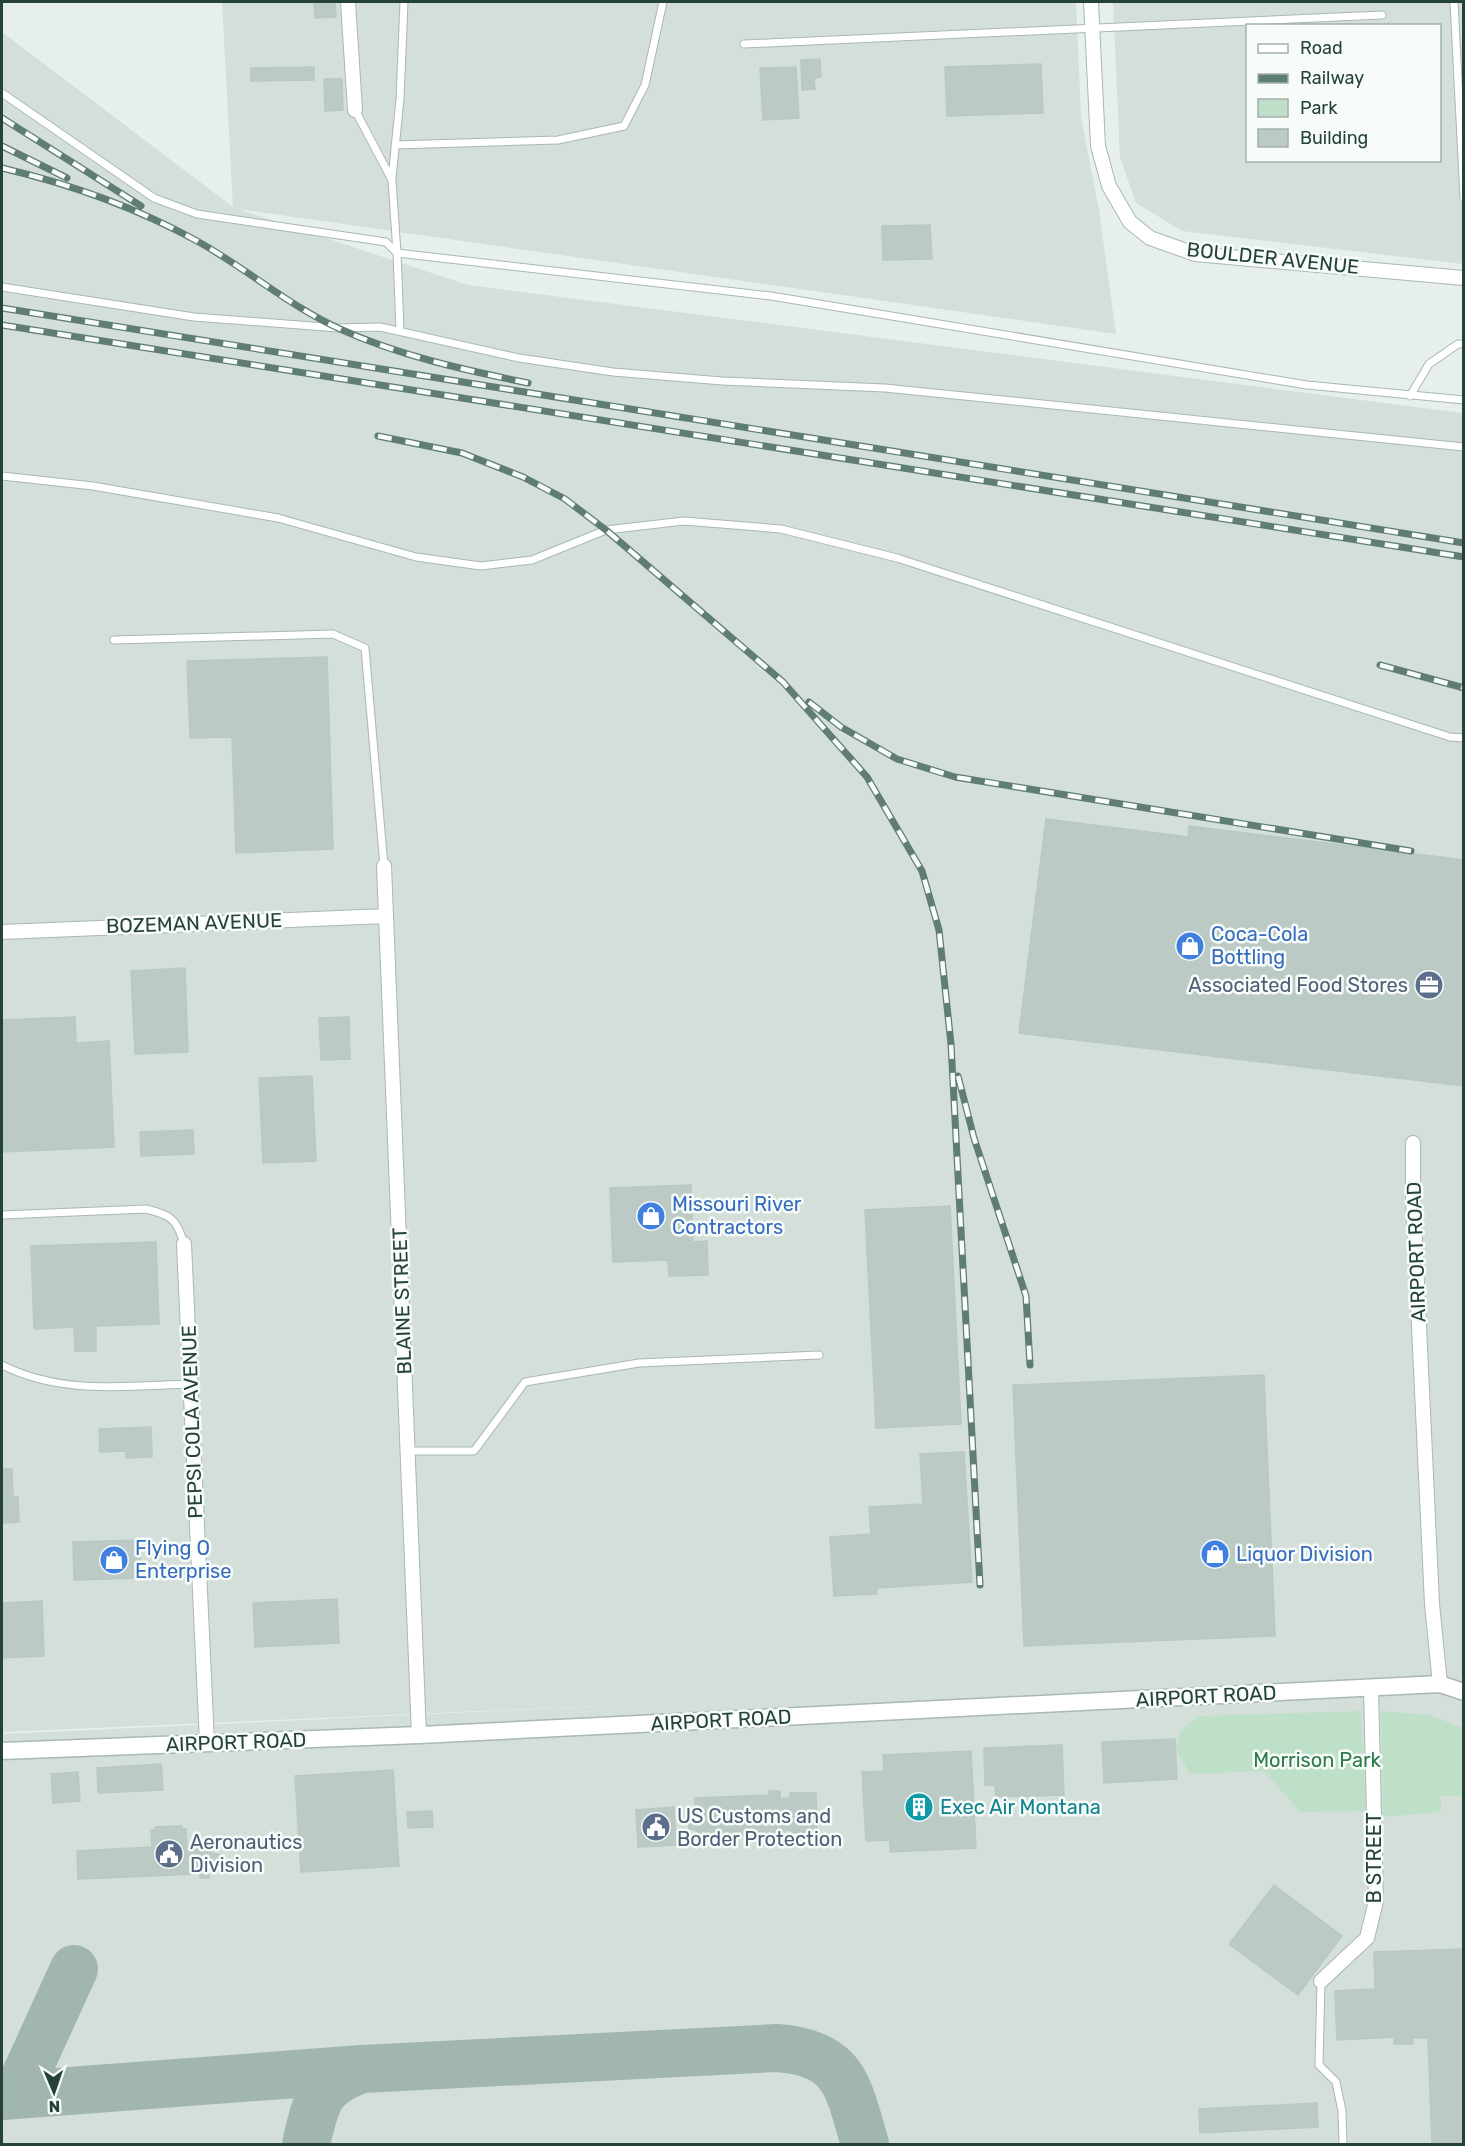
<svg xmlns="http://www.w3.org/2000/svg" width="1465" height="2146" viewBox="0 0 1465 2146" font-family="Rubik,sans-serif">
  <rect width="100%" height="100%" fill="#e6efeb"/>
  <path fill="#d4dfda" fill-rule="evenodd" d="M222,2H1076L1081,116L1099,210L1116,334L238,209L468,285L1463,413V2144H2V1734L666,1703L2,1732V32L233,207Z
    M1113,2H1463V264L1182,231L1136,203L1120,158ZM1248,26H1440V160H1248Z"/>
  <path fill="#bfe0c8" d="M1361,1711L1366,1811L1300,1812L1264,1771L1190,1774L1176,1750L1180,1732L1198,1716Z
    M1381,1711L1429,1715L1463,1728V1796H1441V1812L1383,1817Z"/>
  <g fill="none" stroke-linecap="round" stroke-linejoin="round">
    <path stroke="#a2b6b0" stroke-width="48" d="M17,2094L74,1969
      M2,2096L362,2069L777,2048C846,2053 848,2087 865,2144
      M306,2144C316,2102 318,2084 362,2069"/>
  </g>
  <path fill="#bbcac4" stroke="#b8c9c2" stroke-width="1.5" d="M314,2H335L336,17L315,18Z
    M820,59L821,77L814,78L815,89L802,90L801,60Z
    M1041,64L1043,113L947,116L945,67Z
    M314,67V80L251,81V68Z
    M796,67L799,118L763,120L760,68Z
    M324,79H342L343,110L325,111Z
    M930,225L932,259L883,260L882,226Z
    M327,657L333,849L236,853L232,737L190,738L187,661Z
    M1046,819L1188,837L1189,826L1464,860V1086L1019,1033Z
    M185,968L188,1052L135,1054L131,971Z
    M75,1017L76,1043L109,1041L114,1147L2,1152V1020Z
    M349,1017L350,1059L321,1060L319,1018Z
    M312,1076L316,1161L263,1163L259,1078Z
    M193,1130L194,1154L141,1156L140,1132Z
    M691,1185L693,1242L707,1241L708,1275L669,1276L668,1260L613,1262L610,1188Z
    M950,1206L961,1424L876,1428L865,1210Z
    M156,1242L159,1324L96,1326V1351H75L74,1327L34,1329L31,1246Z
    M1264,1375L1275,1636L1024,1646L1013,1385Z
    M151,1427L152,1457L126,1458V1451L100,1452L99,1429Z
    M964,1452L972,1582L877,1588V1594L834,1596L830,1537L871,1534L869,1507L923,1504L920,1454Z
    M2,1469H12L13,1497H18L19,1522L2,1523Z
    M139,1540L141,1578L74,1580L73,1542Z
    M337,1599L339,1643L255,1647L253,1603Z
    M42,1601L44,1656L2,1658V1603Z
    M1175,1739L1177,1779L1104,1783L1102,1742Z
    M1062,1745L1064,1795L996,1797L995,1785H985L984,1748Z
    M971,1751L976,1848L890,1852V1840L866,1841L862,1772L884,1771L883,1755Z
    M161,1764L163,1790L98,1793L97,1768Z
    M393,1770L399,1866L301,1872L295,1776Z
    M78,1772L80,1801L53,1803L51,1774Z
    M769,1791H780V1799L790,1798V1793H816L817,1832L792,1833L791,1830H784L785,1846H768V1834L696,1837V1829H689V1818L696,1817L695,1798L769,1795Z
    M674,1807L676,1845L638,1847L636,1810Z
    M432,1811L433,1827L408,1828L407,1812Z
    M182,1826V1829H186L187,1846L209,1845V1852L221,1855L219,1866L208,1867L209,1878H200V1874L78,1879L77,1851L152,1847L151,1830H155V1827Z
    M1274,1885L1342,1936L1298,1995L1229,1944Z
    M1464,1949V2144H1432L1428,2038H1413V2044H1394V2037L1337,2040L1335,1991L1375,1989L1374,1952Z
    M1317,2103L1318,2127L1200,2133L1199,2109Z"/>
  <g fill="none" stroke-linecap="round" stroke-linejoin="round">
    <g stroke="#a8b8b2" stroke-width="9">
      <path id="service" d="M1454,2L1464,198
        M744,44L1382,15
        M2,93L154,198L197,214L386,242L397,253L400,330
        M355,110L392,180L397,253L771,296L1307,385L1464,400
        M395,145L558,140L624,126L645,85L663,2
        M392,178L400,99L404,2
        M2,287L194,317L338,328L380,327L519,358L613,372L722,381L885,388L1464,447
        M1410,396L1429,364L1458,344H1464
        M2,476L93,486L278,518L416,557L481,566L532,560L606,530L684,521L781,529L897,558L1450,737L1464,738
        M114,640L333,634L365,648L384,866
        M2,1215L146,1209C171,1215 177,1219 184,1244
        M2,1365C61,1395 126,1386 190,1384
        M408,1451H474L525,1382L639,1363L819,1355
        M1321,1981L1319,2065L1336,2082L1342,2111L1343,2144"/>
    </g>
    <g stroke="#a8b8b2" stroke-width="16">
      <path id="minor" d="M348,2L355,110
        M1091,2L1098,146L1109,186L1130,222L1150,238L1195,254L1464,278
        M384,866L419,1735
        M2,932L386,916
        M1413,1143V1198L1432,1604L1440,1684
        M184,1244L207,1743
        M1321,1981L1367,1938L1376,1901L1371,1688"/>
    </g>
    <g stroke="#a8b8b2" stroke-width="19">
      <path id="tertiary" d="M2,1751L419,1735L1440,1684L1464,1692"/>
    </g>
    <use href="#service" stroke="#fff" stroke-width="7"/>
    <use href="#minor" stroke="#fff" stroke-width="14"/>
    <use href="#tertiary" stroke="#fff" stroke-width="16"/>
    <g stroke="#5f7d75" stroke-width="7">
      <path id="rail" d="M2,118L141,206
        M2,146L67,178
        M2,168C70,184 135,207 197,241C246,268 289,306 340,329C400,356 465,370 528,383
        M2,308L1464,543
        M2,325L1464,557
        M378,436L462,453L523,477L565,499L606,530L783,682L867,777L922,871L939,930L951,1044L980,1585
        M1380,665L1464,688
        M809,702L841,727L897,759L955,777L1411,851
        M958,1076L974,1138L1026,1296L1030,1365"/>
    </g>
    <use href="#rail" stroke="#f7fbf9" stroke-width="4.5" stroke-dasharray="14" stroke-linecap="butt"/>
  </g>
  <defs>
    <g id="shop-disc" transform="scale(1.5)"><circle r="9.5" fill="#3f7fe0" stroke="#f7fbf9"/><path d="M-5-2.5h2.3a2.7 3.5 0 0 1 5.4 0H5L5.5 6h-11ZM-1.5-2.5h3a1.5 2.3 0 0 0-3 0Z" fill="#fff"/></g>
    <g id="office-disc" transform="scale(1.5)"><circle r="9.5" fill="#5c6f8a" stroke="#f7fbf9"/><path d="M-6-3h4V-5.5h4V-3h4V5H-6ZM-1-4.5V-3h2v-1.5ZM-6 0V1H6V0Z" fill="#fff"/></g>
    <g id="building-disc" transform="scale(1.5)"><circle r="9.5" fill="#0f9aa8" stroke="#f7fbf9"/><path d="M-4-6H4V6H1V3H-1V6H-4ZM-2.5-4.3h1.7v1.8h-1.7ZM.8-4.3h1.7v1.8H.8ZM-2.5-1h1.7V.8h-1.7ZM.8-1h1.7V.8H.8Z" fill="#fff"/></g>
    <g id="civic-disc" transform="scale(1.5)"><circle r="9.5" fill="#5c6f8a" stroke="#f7fbf9"/><path d="M-.6-6.5H3V-4.5H.6V-3L4-1V1h2V6H-6V1h2V-1L-.6-3ZM-1.2 2.5V6h2.4V2.5Z" fill="#fff"/></g>
  </defs>
  <g fill-rule="evenodd">
    <use href="#shop-disc" x="1190" y="946"/>
    <use href="#office-disc" x="1429" y="985"/>
    <use href="#shop-disc" x="651" y="1216"/>
    <use href="#shop-disc" x="1215" y="1554"/>
    <use href="#shop-disc" x="114" y="1560"/>
    <use href="#building-disc" x="919" y="1807"/>
    <use href="#civic-disc" x="656" y="1827"/>
    <use href="#civic-disc" x="169" y="1854"/>
  </g>
  <g text-anchor="middle" dominant-baseline="central" stroke-width="5" stroke-linejoin="round" paint-order="stroke">
    <g font-size="20" fill="#24423a" stroke="#f7fbf9">
      <text transform="translate(1273 258) rotate(6)">BOULDER AVENUE</text>
      <text transform="translate(194 923) rotate(-2)">BOZEMAN AVENUE</text>
      <text transform="translate(1416 1252) rotate(-92)">AIRPORT ROAD</text>
      <text transform="translate(402 1301) rotate(-92)">BLAINE STREET</text>
      <text transform="translate(192 1422) rotate(-92)">PEPSI COLA AVENUE</text>
      <text transform="translate(1206 1696) rotate(-3)">AIRPORT ROAD</text>
      <text transform="translate(721 1720) rotate(-3)">AIRPORT ROAD</text>
      <text transform="translate(236 1742) rotate(-2)">AIRPORT ROAD</text>
      <text transform="translate(1374 1858) rotate(-90)">B STREET</text>
    </g>
    <g font-size="20" fill="#366cbe" stroke="#f7fbf9" text-anchor="start">
      <text x="1211" y="934">Coca-Cola<tspan x="1211" dy="23">Bottling</tspan></text>
      <text x="672" y="1204">Missouri River<tspan x="672" dy="23">Contractors</tspan></text>
      <text x="135" y="1548">Flying O<tspan x="135" dy="23">Enterprise</tspan></text>
      <text x="1236" y="1554">Liquor Division</text>
    </g>
    <g font-size="20" fill="#4e5e75" stroke="#f7fbf9" text-anchor="start">
      <text x="1408" y="985" text-anchor="end">Associated Food Stores</text>
      <text x="677" y="1816">US Customs and<tspan x="677" dy="23">Border Protection</tspan></text>
      <text x="190" y="1842">Aeronautics<tspan x="190" dy="23">Division</tspan></text>
    </g>
    <g font-size="20" fill="#2d7a4b" stroke="#f7fbf9">
      <text x="1317" y="1760">Morrison Park</text>
    </g>
    <g font-size="20" fill="#0d838f" stroke="#f7fbf9" text-anchor="start">
      <text x="940" y="1807">Exec Air Montana</text>
    </g>
  </g>
  <rect width="1465" height="2146" fill="none" stroke="#24423a" stroke-width="6"/>
  <rect x="1246" y="24" width="195" height="138" fill="#f7fbf9" stroke="#a3b1ad" stroke-width="1.5"/>
  <rect x="1258" y="44" width="30" height="9" fill="#ffffff" stroke="#a3b1ad" stroke-width="1.5"/>
  <text x="1300" y="54" font-size="18" fill="#24423a">Road</text>
  <rect x="1258" y="74" width="30" height="9" fill="#5f7d75" stroke="#a3b1ad" stroke-width="1.5"/>
  <text x="1300" y="84" font-size="18" fill="#24423a">Railway</text>
  <rect x="1258" y="99" width="30" height="18" fill="#bfe0c8" stroke="#a3b1ad" stroke-width="1.5"/>
  <text x="1300" y="114" font-size="18" fill="#24423a">Park</text>
  <rect x="1258" y="129" width="30" height="18" fill="#bbcac4" stroke="#a3b1ad" stroke-width="1.5"/>
  <text x="1300" y="144" font-size="18" fill="#24423a">Building</text>
  <g transform="translate(54 2092) rotate(178)" stroke="#f7fbf9" stroke-width="4.5" paint-order="stroke">
  <path d="M0-4.5L10 22L0 15L-10 22Z" fill="#24423a"/>
  <text y="-9" font-size="16" font-weight="bold" text-anchor="middle" fill="#24423a">N</text>
  </g>
</svg>
